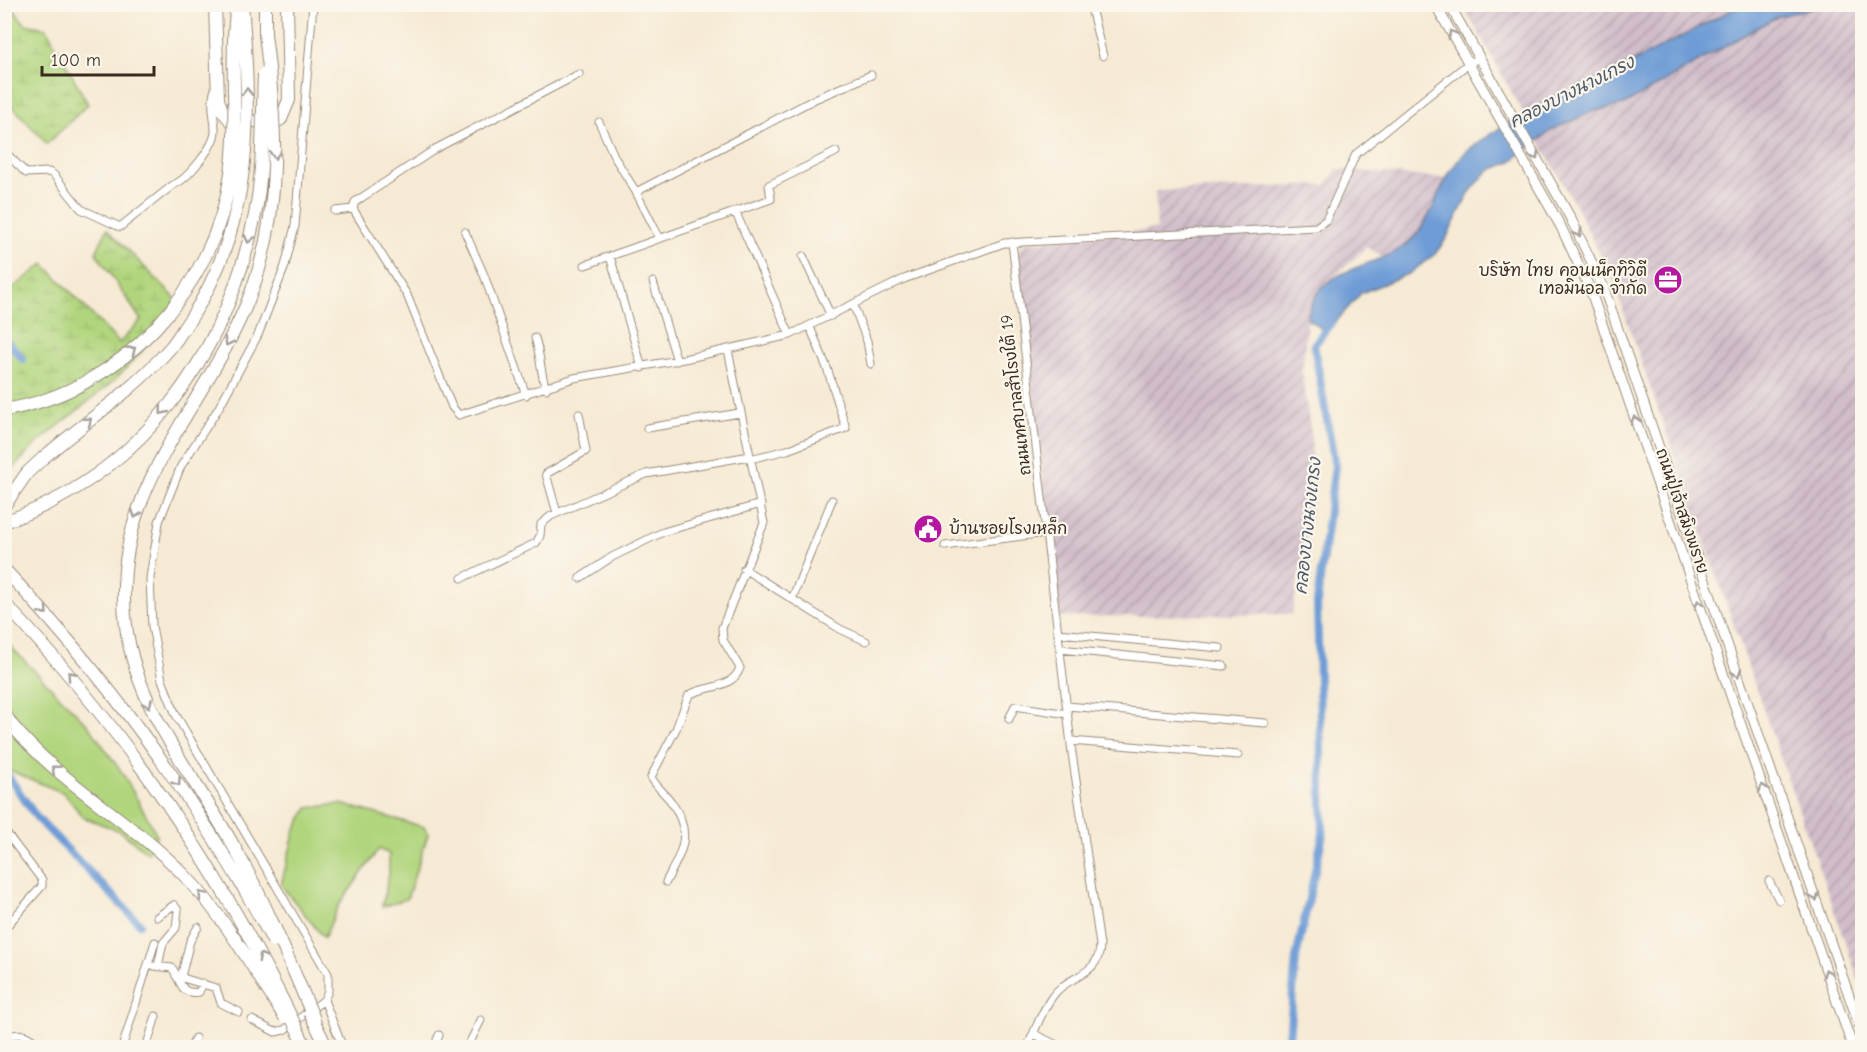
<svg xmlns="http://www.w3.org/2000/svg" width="1867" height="1052" viewBox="0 0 1867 1052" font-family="'Comic Neue','Playpen Sans Thai',sans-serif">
  <defs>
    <pattern id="industrial-furrows" width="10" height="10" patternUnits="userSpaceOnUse" patternTransform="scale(1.5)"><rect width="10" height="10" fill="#d1bdca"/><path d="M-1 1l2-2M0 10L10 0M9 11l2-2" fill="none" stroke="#ab9aa3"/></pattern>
    <pattern id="wetland-marsh" width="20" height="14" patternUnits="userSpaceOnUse" patternTransform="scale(1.5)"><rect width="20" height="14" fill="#b1d57d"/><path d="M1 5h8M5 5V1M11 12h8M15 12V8" fill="none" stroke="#99b76c"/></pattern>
  </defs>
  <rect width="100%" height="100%" fill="#fbf7ec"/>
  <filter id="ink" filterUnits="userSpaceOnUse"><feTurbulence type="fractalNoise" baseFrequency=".0167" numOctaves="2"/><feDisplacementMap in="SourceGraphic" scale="12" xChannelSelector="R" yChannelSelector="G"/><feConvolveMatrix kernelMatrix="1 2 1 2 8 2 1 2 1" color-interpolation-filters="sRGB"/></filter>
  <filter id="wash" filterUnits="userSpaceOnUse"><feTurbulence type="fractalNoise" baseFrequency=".008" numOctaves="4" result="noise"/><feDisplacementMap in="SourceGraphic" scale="24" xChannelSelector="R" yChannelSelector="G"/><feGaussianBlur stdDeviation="1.35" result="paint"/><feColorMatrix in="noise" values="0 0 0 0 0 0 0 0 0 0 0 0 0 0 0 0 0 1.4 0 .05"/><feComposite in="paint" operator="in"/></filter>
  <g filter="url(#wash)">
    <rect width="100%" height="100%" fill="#f6ead4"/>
    <path fill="url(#industrial-furrows)" d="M1463,5H1862V990L1613,281L1580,214Z
      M1337,169L1451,179L1416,241L1390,260L1366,247L1320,290L1308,314L1302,373L1311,434L1313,497L1292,614L1059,617L1017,260L1020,248L1026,243L1157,229L1155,191L1326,185Z"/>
    <path fill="#b1d57d" stroke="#76804e" stroke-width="1.5" d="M5,641L88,725L123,774L157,835L148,853L120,831L83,817L64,793L10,771L5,764Z
      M341,804L424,827L428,834L407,899L382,907L389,874V854L379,849L339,905L324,938L281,885L295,830L308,808Z"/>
    <path fill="url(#wetland-marsh)" stroke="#76804e" stroke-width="1.5" d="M5,4L13,5L12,7L25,24L46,28L88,104L47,144L5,98Z
      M107,229L178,301L142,351L116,379L35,445L5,477V294L44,264L119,343L141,320L96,253Z"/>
    <path fill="#6e9cd6" stroke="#54637a" stroke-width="1.5" d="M1741,5H1824L1779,16L1758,27L1624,105L1594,111L1553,129L1510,162L1488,171L1469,193L1446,239L1435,254L1410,273L1361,293L1327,332L1307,319C1318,263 1373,271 1407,244C1438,218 1439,171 1472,147C1518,113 1573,91 1624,66C1664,47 1702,25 1741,5Z"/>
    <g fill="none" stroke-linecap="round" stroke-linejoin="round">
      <path stroke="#6e9cd6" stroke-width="8" d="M4,338L23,359
        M4,770L37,818L140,924
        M1288,1048L1296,958L1323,834L1317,602L1335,466L1314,345L1331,322"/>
    </g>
  </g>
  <g filter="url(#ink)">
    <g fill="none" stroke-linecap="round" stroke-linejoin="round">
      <g stroke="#988a79" stroke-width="9">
        <path id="minor" d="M1090,4L1103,56
          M579,74L437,148L355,202L353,209L407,295L452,407L459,415L574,378L684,359L790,335L904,279L1004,243L1316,227L1326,220L1356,154L1469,63L1480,58
          M599,122L615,158L636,192
          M4,151L26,173L49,172L54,175L81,209L120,227L173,185C187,180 216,145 215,130C215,117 210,105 214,92
          M335,211L353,209
          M735,211L790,335
          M465,232L484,275L526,395
          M659,237L636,192L817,98L871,75
          M1012,242L1072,753L1100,945C1100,977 1066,975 1052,997C1041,1012 1035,1031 1027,1048
          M610,256L642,368
          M803,256L831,316
          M585,265L771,199L769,185L836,152
          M653,282L677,361
          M853,304L867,341L871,364
          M535,338C541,356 540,372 546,389
          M647,428L740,413
          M750,459L787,450L846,428L827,368L810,327
          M557,513L546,474L586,451L579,414
          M945,546L1046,533
          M744,569L840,629L866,641
          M462,578L536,543L540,536L541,524L551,516L646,474L750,456
          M580,578L612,557L663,532L761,504
          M792,599L832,500
          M1058,633L1220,648
          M1060,649L1224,666
          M1067,706L1265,723
          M1009,719L1015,706L1068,714
          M1071,741L1238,755
          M4,830L42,880V886L4,929
          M1769,881L1779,900
          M666,882C681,852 694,835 672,803C666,794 656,787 651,777L676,729L689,695C705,685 732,690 740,668L723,640L722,628L764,523L728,350
          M157,917L174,905L178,910L176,928L163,943L158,966
          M154,966L172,968C181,979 179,996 199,992L203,983
          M176,976L216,988L221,1003L239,1012
          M181,977L190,941L198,927
          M324,1000L343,1048
          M252,1020L275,1032L284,1030L324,1000L328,991V974L176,715L162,680L152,626L150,578L159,522L181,466L218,409L258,335L285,266L295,226L313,4
          M1034,1034L1063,1048
          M4,1040C19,1028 30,1037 43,1048
          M122,1048L155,942
          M146,1048L156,1016
          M191,1048L195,1038
          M434,1048L439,1035
          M467,1048L481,1020"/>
      </g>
      <g stroke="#988a79" stroke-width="11">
        <path id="secondary" d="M1435,4L1561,227L1590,289L1853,1048
          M1449,4L1570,217L1603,286L1862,1033"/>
      </g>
      <g stroke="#988a79" stroke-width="14">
        <path id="motorway" d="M215,4L218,100L222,110L230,120L276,122L281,119L289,100L287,4
          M265,4V34
          M4,506L27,473L43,458
          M4,713L11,724"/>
      </g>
      <use href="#minor" stroke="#fff" stroke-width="7"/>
      <use href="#secondary" stroke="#fff" stroke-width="9"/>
      <use href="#motorway" stroke="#fff" stroke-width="12"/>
      <g stroke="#988a79" stroke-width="14" stroke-linecap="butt">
        <path id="motorway-bridge" d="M265,34C276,121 283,208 251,293C206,411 108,487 126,626C137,711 193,773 233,845C265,901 289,960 314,1019
          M4,410C121,392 215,288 231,173C239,117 229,60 237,4
          M43,458C85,422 134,390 170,348C178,339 184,327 191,318C254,222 251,114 242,4
          M4,522C143,474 226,355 255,215C264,169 262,121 264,74
          M4,569C110,681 201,805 273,941
          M4,603C130,734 229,884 306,1048
          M11,724C60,784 131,820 185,876C226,918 253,969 285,1017
          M310,1013L327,1048"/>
      </g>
      <use href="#motorway-bridge" stroke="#fff" stroke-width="12"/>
    </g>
    <defs><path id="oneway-chevron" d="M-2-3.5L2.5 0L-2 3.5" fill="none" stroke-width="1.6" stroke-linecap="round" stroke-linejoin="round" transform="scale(1.5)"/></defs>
    <g stroke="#a79f9a">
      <use href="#oneway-chevron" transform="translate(1452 34) rotate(-120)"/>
      <use href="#oneway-chevron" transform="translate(247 92) rotate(-90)"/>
      <use href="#oneway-chevron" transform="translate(275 155) rotate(90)"/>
      <use href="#oneway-chevron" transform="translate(1535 156) rotate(60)"/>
      <use href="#oneway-chevron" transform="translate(1578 233) rotate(62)"/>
      <use href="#oneway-chevron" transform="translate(249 239) rotate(103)"/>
      <use href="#oneway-chevron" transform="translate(228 342) rotate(117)"/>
      <use href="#oneway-chevron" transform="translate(132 350) rotate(-38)"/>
      <use href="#oneway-chevron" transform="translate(163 411) rotate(129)"/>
      <use href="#oneway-chevron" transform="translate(1635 420) rotate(-109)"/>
      <use href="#oneway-chevron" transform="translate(88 421) rotate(-39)"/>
      <use href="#oneway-chevron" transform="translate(136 514) rotate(108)"/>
      <use href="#oneway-chevron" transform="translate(1699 604) rotate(-109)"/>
      <use href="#oneway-chevron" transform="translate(44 611) rotate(48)"/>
      <use href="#oneway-chevron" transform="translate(1737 673) rotate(71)"/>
      <use href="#oneway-chevron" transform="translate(71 675) rotate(-132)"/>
      <use href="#oneway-chevron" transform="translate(148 704) rotate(66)"/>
      <use href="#oneway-chevron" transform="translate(55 769) rotate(-141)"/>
      <use href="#oneway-chevron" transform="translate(177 782) rotate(56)"/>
      <use href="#oneway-chevron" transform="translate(1763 788) rotate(-109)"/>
      <use href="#oneway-chevron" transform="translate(202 895) rotate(-131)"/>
      <use href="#oneway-chevron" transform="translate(1815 897) rotate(70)"/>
      <use href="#oneway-chevron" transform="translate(262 957) rotate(-118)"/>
      <use href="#oneway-chevron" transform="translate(1827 973) rotate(-110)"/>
    </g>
  </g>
  <defs>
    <g id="office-disc" transform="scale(1.5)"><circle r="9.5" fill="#b5179e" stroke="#fbf7ec"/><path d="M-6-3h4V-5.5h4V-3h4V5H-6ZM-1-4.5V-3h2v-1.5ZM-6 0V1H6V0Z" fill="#fff"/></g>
    <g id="civic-disc" transform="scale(1.5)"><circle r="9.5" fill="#b5179e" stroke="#fbf7ec"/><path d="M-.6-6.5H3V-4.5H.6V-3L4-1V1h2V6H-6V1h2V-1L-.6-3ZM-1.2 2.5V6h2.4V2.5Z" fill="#fff"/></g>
  </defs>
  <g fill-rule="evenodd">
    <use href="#office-disc" x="1668" y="280"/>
    <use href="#civic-disc" x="928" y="529"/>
  </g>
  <g text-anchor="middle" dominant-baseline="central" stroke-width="4.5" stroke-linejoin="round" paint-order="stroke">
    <g font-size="16" fill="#3b2a1e" stroke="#fbf7ec" text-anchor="end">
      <text x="1647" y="271">บริษัท ไทย คอนเน็คทิวิตี<tspan x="1647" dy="18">เทอมินอล จำกัด</tspan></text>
      <text x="949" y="529" text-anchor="start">บ้านซอยโรงเหล็ก</text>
    </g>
    <g font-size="16" fill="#3b2a1e" stroke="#fbf7ec">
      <text transform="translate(1016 395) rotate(-97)">ถนนเทศบาลสำโรงใต้ 19</text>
      <text transform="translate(1682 511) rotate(71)">ถนนปู่เจ้าสมิงพราย</text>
    </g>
    <g font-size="18" font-style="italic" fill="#4f5868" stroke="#fbf7ec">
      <text transform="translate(1572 92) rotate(-27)">คลองบางนางเกรง</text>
      <text transform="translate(1308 526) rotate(-84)">คลองบางนางเกรง</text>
    </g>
  </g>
  <rect width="1867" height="1052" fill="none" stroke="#fbf7ec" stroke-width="24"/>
  <path d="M42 66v9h112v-9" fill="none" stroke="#3b2a1e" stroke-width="3"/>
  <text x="51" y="66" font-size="18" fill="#3b2a1e" stroke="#fbf7ec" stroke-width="4.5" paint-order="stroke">100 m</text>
</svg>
